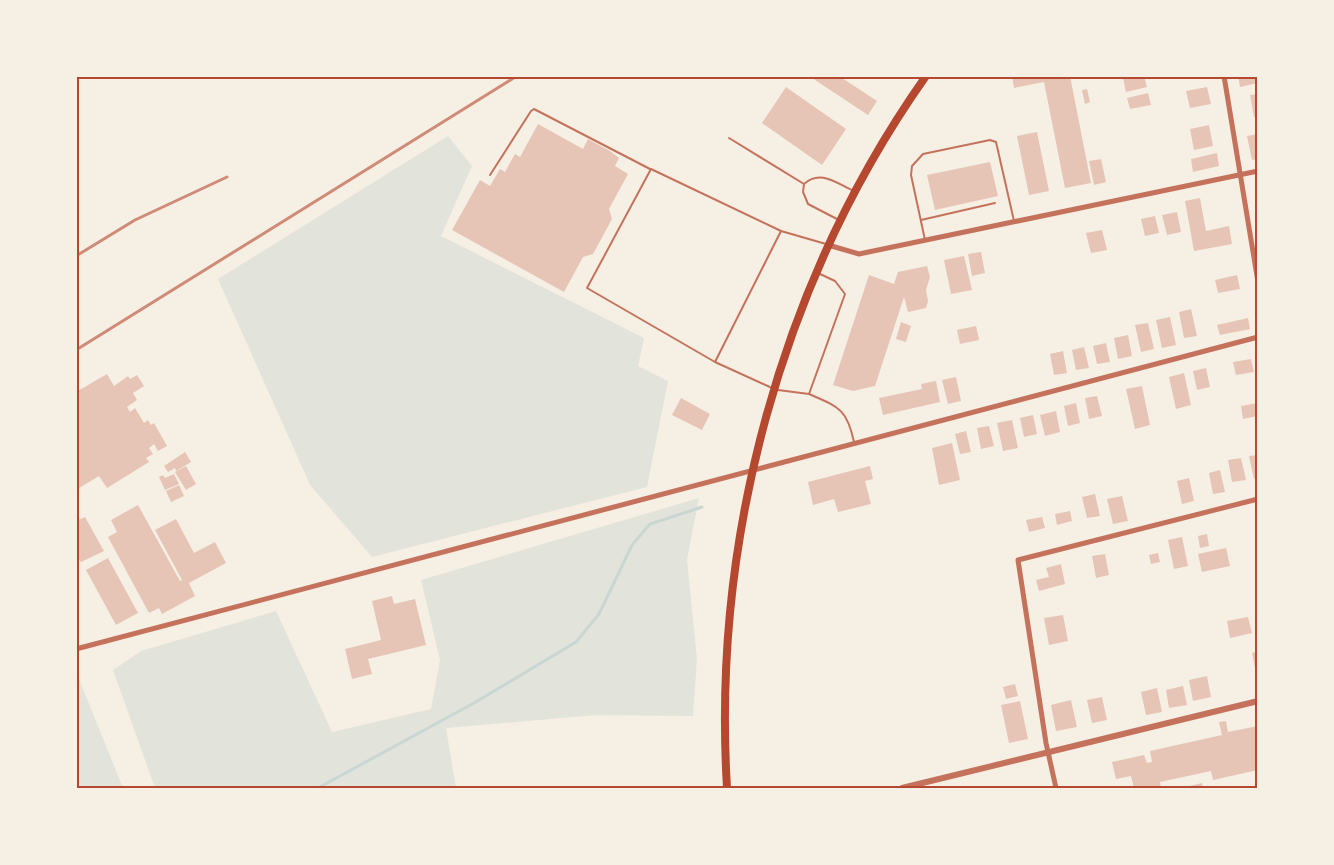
<svg xmlns="http://www.w3.org/2000/svg" width="1334" height="865" viewBox="0 0 1334 865" font-family="'Golos Text',sans-serif">
  <rect width="100%" height="100%" fill="#f6efe4"/>
  <path fill="#e2e4dc" d="M448,136L472,166L441,236L644,338L638,366L668,381L647,487L372,557L310,485L218,279Z
    M699,498L687,560L697,659L693,716L596,715L446,728L456,788H155L113,670L141,651L276,611L332,732L431,709L440,660L421,580Z
    M77,674L123,788H77Z"/>
  <g fill="none" stroke-linecap="round" stroke-linejoin="round">
    <path stroke="#c9d6d2" stroke-width="3" d="M318,788L474,703L576,642L599,614L632,545L650,524L702,507"/>
  </g>
  <path fill="#e6c5b7" d="M809,76H839L877,101L868,115Z
    M1012,76H1070L1091,183L1065,188L1044,82L1014,88Z
    M1133,76H1144L1147,87L1126,92L1123,78Z
    M1238,76H1256L1258,83L1240,87Z
    M786,87L846,129L822,165L762,123Z
    M1207,87L1211,104L1190,108L1186,91Z
    M1087,89L1090,102L1085,104L1082,90Z
    M1148,93L1151,105L1130,109L1127,98Z
    M1258,94V116L1254,117L1250,95Z
    M538,124L583,149L588,139L610,151L619,158L615,166L628,174L609,209L612,219L593,254L583,257L564,292L452,230L480,180L490,186L500,169L505,172L515,154L520,157Z
    M1209,125L1213,146L1194,150L1190,129Z
    M1037,132L1049,191L1029,195L1017,136Z
    M1258,134V159L1252,160L1247,136Z
    M1217,153L1219,166L1193,172L1191,159Z
    M1101,159L1106,182L1094,185L1089,161Z
    M990,162L998,196L935,210L927,175Z
    M1200,198L1206,231L1229,226L1232,244L1194,251L1185,201Z
    M1177,212L1181,232L1167,235L1162,215Z
    M1155,216L1159,233L1145,236L1141,219Z
    M1102,230L1107,250L1091,253L1086,233Z
    M981,252L985,273L972,276L968,254Z
    M964,256L972,290L951,294L944,260Z
    M927,266L930,277L926,290L928,301L926,308L908,312L904,297L875,386L853,391L833,385L869,275L894,284L898,272Z
    M1237,275L1240,289L1218,293L1215,280Z
    M1191,309L1197,336L1184,338L1179,312Z
    M1170,317L1176,345L1162,348L1156,320Z
    M1248,318L1250,329L1220,335L1217,325Z
    M901,322L911,326L906,342L896,339Z
    M1148,323L1154,349L1141,352L1135,325Z
    M976,326L979,340L960,344L957,330Z
    M1128,335L1132,356L1118,359L1114,338Z
    M1106,343L1110,362L1097,364L1093,346Z
    M1084,347L1089,368L1076,370L1072,350Z
    M1063,351L1067,373L1054,375L1050,354Z
    M1251,359L1254,372L1236,375L1233,362Z
    M1206,368L1210,387L1197,390L1193,371Z
    M1184,373L1191,405L1176,409L1169,377Z
    M107,374L114,386L128,376L130,379L137,375L144,386L133,393L137,400L127,407L130,412L135,408L144,423L148,420L151,425L154,423L167,446L158,451L154,444L149,448L153,454L146,458L149,462L107,488L99,476L76,490V392Z
    M956,377L961,401L948,404L942,380Z
    M936,381L940,402L883,415L879,398L922,389L921,384Z
    M1142,386L1150,425L1135,429L1126,389Z
    M1097,396L1102,416L1089,419L1085,398Z
    M681,398L710,414L702,430L672,415Z
    M1076,403L1080,423L1068,426L1064,406Z
    M1258,403V416L1243,419L1241,406Z
    M1056,411L1060,432L1045,436L1040,415Z
    M1033,415L1037,434L1024,437L1020,418Z
    M1012,420L1018,448L1003,451L997,423Z
    M989,426L994,446L981,449L977,428Z
    M966,431L971,452L960,454L955,434Z
    M952,443L960,480L939,485L932,448Z
    M185,452L191,462L176,471L175,468L168,472L164,466Z
    M1258,455V478L1254,479L1249,456Z
    M1241,458L1246,480L1232,482L1228,460Z
    M186,466L196,484L186,490L175,472Z
    M870,466L873,479L865,481L871,504L838,512L834,499L813,505L808,482Z
    M1220,470L1225,492L1213,494L1209,473Z
    M174,474L179,484L165,490L159,477L163,475L165,478Z
    M1189,478L1194,501L1182,504L1177,481Z
    M179,485L184,496L171,502L166,491Z
    M1095,494L1100,516L1087,518L1082,497Z
    M1122,496L1128,521L1113,524L1107,499Z
    M138,505L180,581L182,580L155,530L176,519L194,553L215,542L226,563L189,583L195,596L162,614L159,608L149,613L108,537L117,532L111,520Z
    M1070,511L1072,521L1057,525L1055,514Z
    M85,517L104,551L81,562L76,556V521Z
    M1042,517L1045,528L1029,532L1026,520Z
    M1207,534L1209,546L1200,548L1198,536Z
    M1182,537L1188,566L1174,569L1168,540Z
    M1226,548L1230,566L1202,572L1198,554Z
    M1158,553L1160,562L1151,564L1149,555Z
    M1105,554L1109,575L1096,578L1092,556Z
    M108,558L138,613L116,625L86,570Z
    M1061,564L1065,584L1039,591L1036,580L1049,577L1046,568Z
    M392,596L394,604L415,599L426,645L368,659L372,674L352,679L345,649L381,640L372,601Z
    M1063,615L1068,641L1049,645L1044,618Z
    M1248,617L1252,633L1230,638L1227,621Z
    M1258,651V673H1256L1252,653Z
    M1207,676L1211,697L1193,701L1189,680Z
    M1015,684L1018,696L1006,699L1003,687Z
    M1183,686L1187,705L1169,708L1166,690Z
    M1157,688L1162,712L1146,715L1141,692Z
    M1102,697L1107,720L1092,723L1087,700Z
    M1071,700L1077,727L1056,731L1051,705Z
    M1020,701L1028,739L1009,743L1001,705Z
    M1226,721L1228,732L1258,726V770L1213,780L1211,771L1160,782L1161,788H1134L1131,776L1116,779L1112,762L1144,755L1147,763L1152,762L1150,751L1222,735L1219,722Z
    M1202,783L1203,788H1182Z"/>
  <g fill="none" stroke-linecap="round" stroke-linejoin="round">
    <path stroke="#c5725c" stroke-width="2" d="M729,138L804,184C820,169 836,183 854,191
      M490,175L531,111L534,109L650,169
      M804,184L803,192L808,204L837,219
      M921,220L995,203
      M925,240L911,175L912,166L923,154L990,140L996,142L1014,221
      M715,362L781,231
      M772,388L715,362L587,288L651,169L781,231L826,244
      M778,390L809,394L845,294L835,281L820,274
      M809,394C839,407 847,409 854,442"/>
    <path stroke="#c5725c" stroke-width="5" d="M1224,76L1258,282
      M828,245L859,254L1258,171
      M76,649L1258,337
      M1056,788L1046,743L1018,560L1258,499"/>
    <path stroke="#c5725c" stroke-width="6" d="M902,788L1258,701"/>
    <path stroke="#b5482f" stroke-width="8" d="M727,788C712,539 781,281 926,76"/>
    <path stroke="#cf8b77" stroke-width="3" d="M76,256L135,220L227,177
      M76,350L517,76"/>
  </g>
  <rect width="1334" height="865" fill="none" stroke="#f6efe4" stroke-width="156"/>
  <rect x="78" y="78" width="1178" height="709" fill="none" stroke="#b5482f" stroke-width="2"/>
</svg>
